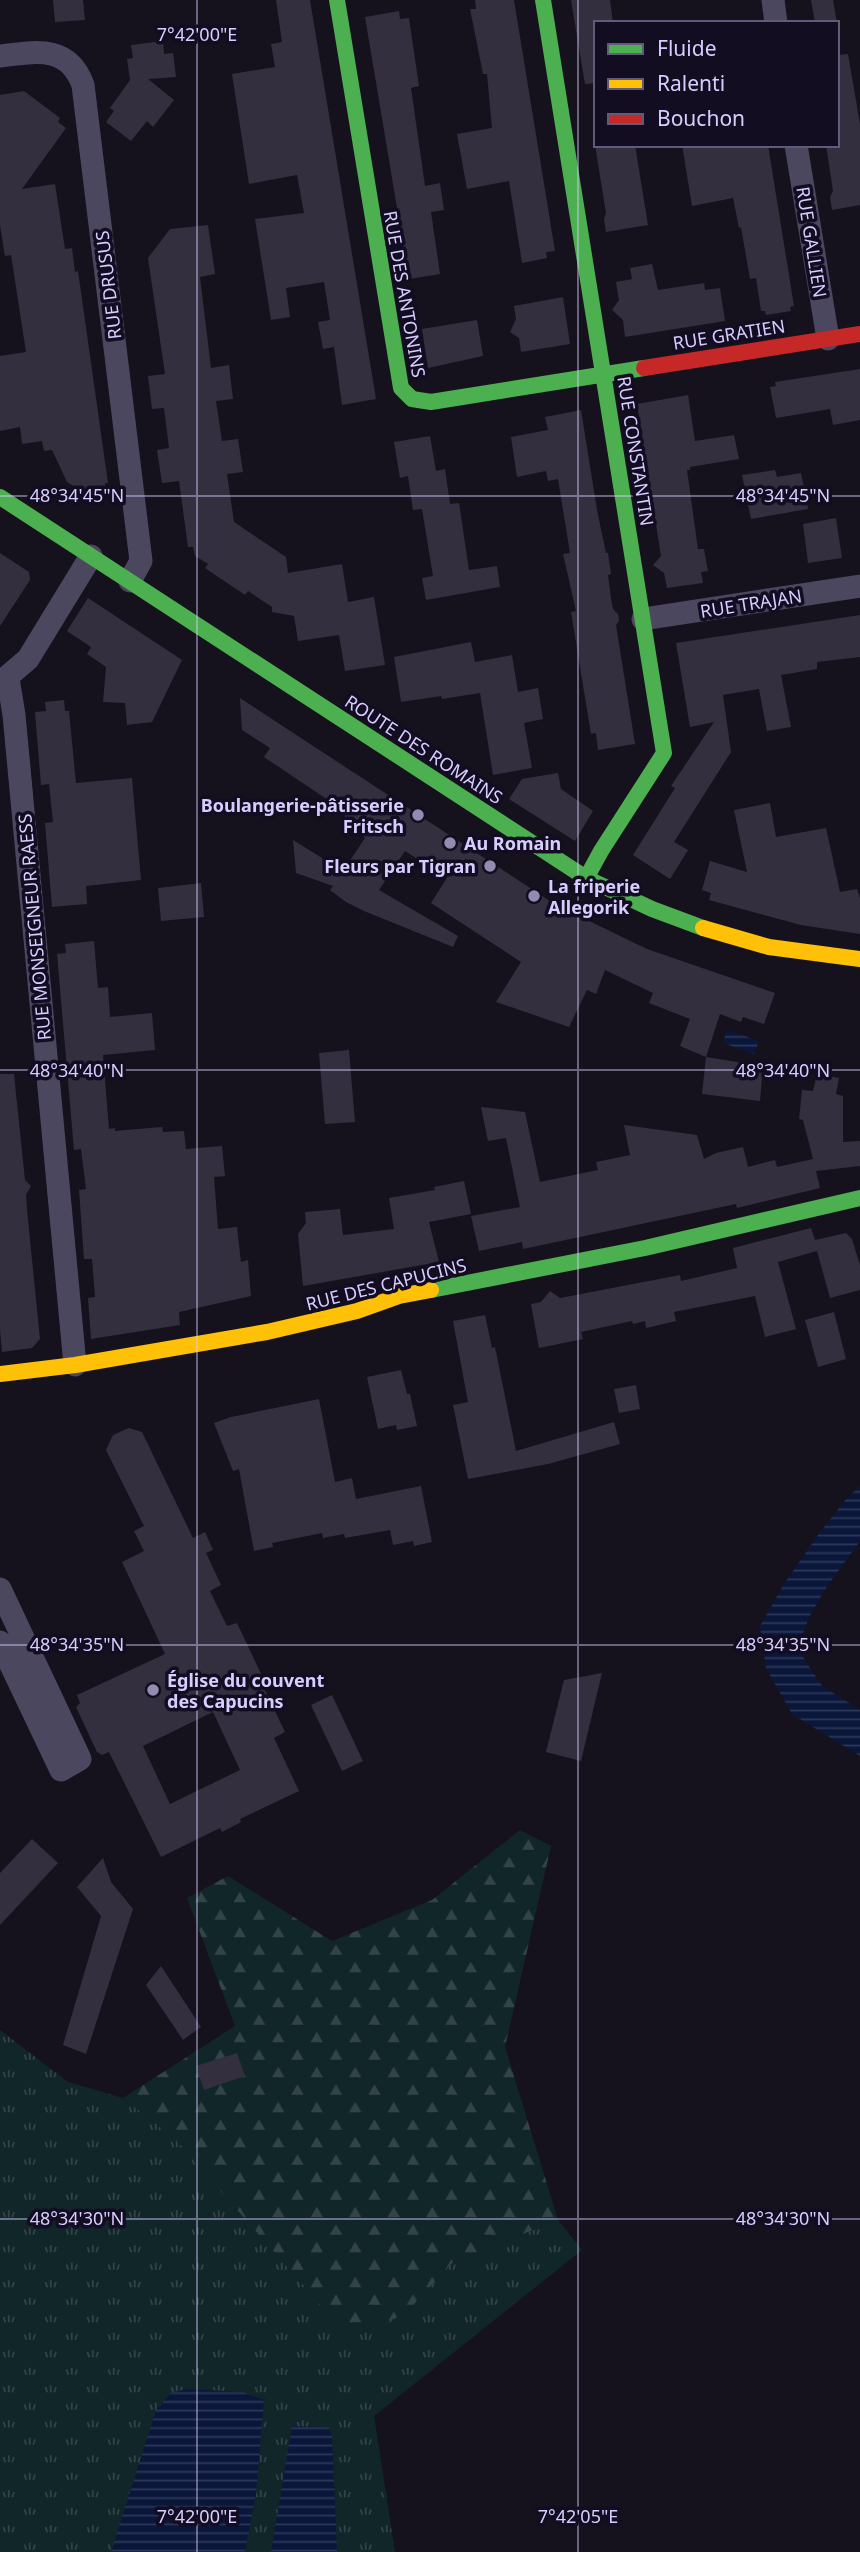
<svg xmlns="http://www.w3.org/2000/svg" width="860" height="2552" viewBox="0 0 860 2552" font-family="'Noto Sans',sans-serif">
  <defs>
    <pattern id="grass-tufts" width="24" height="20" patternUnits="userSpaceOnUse" patternTransform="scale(1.75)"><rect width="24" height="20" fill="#112629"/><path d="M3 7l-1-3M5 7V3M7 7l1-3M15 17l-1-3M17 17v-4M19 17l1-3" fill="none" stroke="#334449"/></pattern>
    <pattern id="forest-firs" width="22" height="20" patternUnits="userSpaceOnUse" patternTransform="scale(1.75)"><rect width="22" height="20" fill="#112629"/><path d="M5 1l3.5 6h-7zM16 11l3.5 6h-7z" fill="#334449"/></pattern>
    <pattern id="water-rules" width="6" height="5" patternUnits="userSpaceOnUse" patternTransform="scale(1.75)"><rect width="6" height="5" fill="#0a173b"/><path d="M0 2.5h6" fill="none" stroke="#2d3858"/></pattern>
  </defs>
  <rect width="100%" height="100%" fill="#15121d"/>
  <path fill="url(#grass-tufts)" d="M0,2030L68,2082L123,2098L175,2138L348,2336L404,2315L453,2262L558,2220L582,2250L374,2416L395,2552H0Z"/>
  <path fill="url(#forest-firs)" d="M520,1830L551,1846L505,2047L558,2220L453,2262L404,2315L348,2336L175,2139L123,2098L235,2026L187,1898L228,1876L332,1941L432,1900Z"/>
  <path fill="url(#water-rules)" d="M727,1030L759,1041L754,1054L723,1043Z
    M860,1486V1541L828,1585L811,1613L802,1636L803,1657L822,1686L860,1710V1756L792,1714L766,1668L760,1626L784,1584L818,1535L846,1499Z
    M188,2389L243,2392L264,2400L256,2494L245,2552H111L156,2410L172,2392Z
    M292,2426L329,2427L332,2436L337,2552H271Z"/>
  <path fill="#332f3f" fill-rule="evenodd" d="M53,0H83L85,20L55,22Z
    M276,0H310L376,399L342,405L334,347L323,349L318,322L330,320L324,282L286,288L290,317L271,320L255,219L304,213L297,175L249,184L232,74L275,67L271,44L282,42Z
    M475,0H514L555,251L546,252L547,258L522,263L509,181L467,189L457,134L492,128L487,74H483L470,9H476Z
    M571,0H610L613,23H596V83L585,84Z
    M811,0H833L837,23H815Z
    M399,11L400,19L409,18L419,86L411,88L425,186L440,183L444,210L431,212L440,274L409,279L365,17Z
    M163,41L164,54L173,53L176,77L148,79L174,100L153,127L147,121L131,141L106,122L114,111L110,108L130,80L127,59L133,58L131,45Z
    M848,54L860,124V205L832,210L830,197L833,191L826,145H837V55Z
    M24,91L60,118L58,122L66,128L22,189L55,184L65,249L72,248L75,272L78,271L108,483H105L107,495L83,492L67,482L52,450L44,451L42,441L22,444L20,427L0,431V356L26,352L11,255L5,256L0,225V95Z
    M595,145H635L648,225L606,232L604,219L606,213Z
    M682,145H768L794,306L790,307L791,311L766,315L765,311H761L756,278L750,279L741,227L739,228L733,198L692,206Z
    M208,225L215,274L200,277L211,368L229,365L233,399L216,401L222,441L238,439L243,472L227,474L234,522L286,557L288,573L342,564L348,602L374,597L385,665L345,671L339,635L298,641L294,616L272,612V607L248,591L245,595L205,568L208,564L195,556L193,547H188L179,481L162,483L157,450L169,448L164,408L152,409L148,376L165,374L148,258L170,229Z
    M652,264L658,290L704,283L705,290L720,288L725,321L625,337L623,320L612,310L619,300L616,282L632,279L630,268Z
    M563,297L570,344L521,352L519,338L510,332L516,319L514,306Z
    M477,320L483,356L428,368L422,329Z
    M860,369V420L833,425L830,409L776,418L770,387L776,386L775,382Z
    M688,395L695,441L734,435L739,459L690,467V470H687L698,549H704L708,571L701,572L703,583L667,588L664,573L653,565L661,556L637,404Z
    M581,410L597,510L606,553H608L611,574L608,575L611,598L613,609L618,614L619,621L616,625L635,744L598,750L596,733L591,734L571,612L576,611L563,554L570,553L558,479L548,481L546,471L517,477L511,437L548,430L545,417Z
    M430,436L436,471L445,469L450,504L459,503L469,570L497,566L500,587L426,600L422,578L433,576L422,509L413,510L408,476L400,478L394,442Z
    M775,470L777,477L801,473L808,509L751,519L742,475Z
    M836,518L842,558L808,563L803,524Z
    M0,553L29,572L30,580L0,626Z
    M88,598L182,660L152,722L127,725L125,703L103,702L106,667L87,654L91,647L67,631Z
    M860,615V657L817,662V669L781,675L791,727L767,731L759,689L723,695L731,752L674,842L688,850L670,879L633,855L675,788L671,786L714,722L690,727L676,643Z
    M471,642L475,662L512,655L518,692L538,688L543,719L524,723L532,768L493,775L480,693L442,699L441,696L401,702L394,657Z
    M240,698L556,905L647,949L775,993L764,1024L743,1017L741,1022L720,1014L706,1057L680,1046L690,1019L649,1003L653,993L605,970L596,994L587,990L569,1027L496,1002L521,962L431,903L447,878L405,851L379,890L458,936L453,947L364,911L346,902L330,890L333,886L296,873L293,840L343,871L365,838L341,822L345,815L335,809L337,806L264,757L270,748L242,730Z
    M64,700L65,711H69L76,783L132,778L141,880L86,886L87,904L52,907L45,823L53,822L49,784L41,785L35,712L46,711L45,702Z
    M558,773L561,789L593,811L575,841L509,799L522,779Z
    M770,803L776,837L826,828L840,892L857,889L860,898V934L801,925L709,900L711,893L702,890L710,861L747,872L734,810Z
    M201,883L204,917L161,921L158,888Z
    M94,941L98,988L108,987L110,1017L152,1013L155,1050L103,1055L109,1129L115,1128V1131L162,1127L163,1132L184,1131L186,1149L222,1146L225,1176L214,1177L218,1229L237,1227L241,1262L248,1260L251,1296L179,1312L180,1325L91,1339L88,1298L95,1297L92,1259H84L79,1190L86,1189L81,1149L74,1150L57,954L66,953L65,944Z
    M349,1050L355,1122L325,1124L319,1053Z
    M706,1057L763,1066L760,1101L702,1094Z
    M0,1074H14L25,1180L31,1186L26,1195L27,1210L40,1339L32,1348L2,1352L0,1329Z
    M817,1074L839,1078L836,1094L843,1096V1142L860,1141V1166L816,1171L820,1188L737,1208L736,1204L523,1249L522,1242L479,1251L471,1216L520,1207L506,1138L488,1141L481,1107L525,1112L540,1182L598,1170L596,1162L630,1155L624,1125L697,1135L704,1159L716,1153L743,1147L748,1167L775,1160L777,1167L813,1159L803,1120L799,1119L802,1090L813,1091Z
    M464,1181L471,1214L429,1222L439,1262L303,1286L298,1234L306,1223L305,1212L340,1209L343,1235L394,1229L389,1198L435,1190L434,1187Z
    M811,1228L815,1240L846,1233L852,1239L860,1265V1290L830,1298L817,1251L778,1262L796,1329L765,1337L755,1296L674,1312L676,1321L646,1328L645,1321L633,1324L632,1321L581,1332L583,1339L539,1348L531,1304L541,1302L550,1291L560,1298L680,1275L681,1281L737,1268L733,1248Z
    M834,1312L846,1359L818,1367L805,1320Z
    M485,1315L492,1348L495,1347L516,1451L614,1422L620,1444L548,1464L468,1479L453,1405L468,1402L453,1321Z
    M401,1370L407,1394H410L417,1426L397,1430L396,1425L378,1429L367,1377Z
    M636,1385L640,1409L619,1413L614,1389Z
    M319,1399L335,1482L352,1478L356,1499L421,1486L432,1542L414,1546L413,1541L393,1545L390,1530L345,1538L344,1534L323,1538L322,1533L272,1543L273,1547L254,1551L239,1469L233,1471L214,1423L231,1417Z
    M129,1428L142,1432L193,1538L205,1532L213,1550L206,1553L221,1585L210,1591L227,1626L237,1623L263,1678L260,1680L285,1732L274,1738L299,1791L240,1819L241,1822L222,1832L220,1828L161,1857L109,1752L102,1755L97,1752L76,1707L80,1703L77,1695L165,1654L122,1562L144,1551L134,1531L144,1526L106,1450L113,1435ZM213,1712L240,1770L170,1804L143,1746Z
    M602,1673L581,1761L546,1752L564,1680Z
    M332,1695L363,1761L342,1771L311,1705Z
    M32,1839L58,1863L0,1925V1873Z
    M103,1858L111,1882L133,1909L86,2054L63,2045L101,1916L77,1887Z
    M161,1966L201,2027L183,2040L146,1985Z
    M237,2053L245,2076L204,2090L196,2066Z"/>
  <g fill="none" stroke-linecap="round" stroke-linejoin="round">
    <path stroke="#4a475e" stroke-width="23" d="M773,0L776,23
      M0,56C35,52 68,44 83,85L141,561L130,581
      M796,145L828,339
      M643,619L860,586
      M8,678L14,715L75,1365
      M0,683L28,659L91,556
      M0,1589L80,1759L61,1770L0,1642"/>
    <path stroke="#4caf50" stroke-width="16" d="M337,0L401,388L412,399L431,402L644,368
      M543,0L664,753L601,851L582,886
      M0,497L586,878L652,909L703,928
      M431,1290L645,1248L860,1198"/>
    <path stroke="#ffc107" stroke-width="16" d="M703,928L769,947L860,959
      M0,1374L75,1365L267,1332L357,1311L399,1296L431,1290"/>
    <path stroke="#c62828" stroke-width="16" d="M644,368L860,334"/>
  </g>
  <path fill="none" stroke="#d8cdff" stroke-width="2" stroke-opacity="0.45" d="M197,0V2552M578,0V2552M0,496H860M0,1070H860M0,1645H860M0,2219H860"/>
  <g fill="#948cb0" stroke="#130d21" stroke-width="2.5">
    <circle cx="418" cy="815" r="7"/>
    <circle cx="450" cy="843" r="7"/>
    <circle cx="490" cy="866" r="7"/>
    <circle cx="534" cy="896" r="7"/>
    <circle cx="153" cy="1690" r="7"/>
  </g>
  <g text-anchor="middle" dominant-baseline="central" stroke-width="7" stroke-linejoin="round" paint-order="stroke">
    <g font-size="18" fill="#d8cdff" stroke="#130d21">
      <text transform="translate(812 242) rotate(81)">RUE GALLIEN</text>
      <text transform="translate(108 285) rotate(-97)">RUE DRUSUS</text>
      <text transform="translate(405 294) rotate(80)">RUE DES ANTONINS</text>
      <text transform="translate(729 334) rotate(-9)">RUE GRATIEN</text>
      <text transform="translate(636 451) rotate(81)">RUE CONSTANTIN</text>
      <text transform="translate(751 603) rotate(-9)">RUE TRAJAN</text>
      <text transform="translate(424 749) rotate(33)">ROUTE DES ROMAINS</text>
      <text transform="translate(34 927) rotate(-95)">RUE MONSEIGNEUR RAESS</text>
      <text transform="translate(386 1284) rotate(-14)">RUE DES CAPUCINS</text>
    </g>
    <g font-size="18" font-weight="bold" fill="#d8cdff" stroke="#130d21" text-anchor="start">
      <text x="404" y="805" text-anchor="end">Boulangerie-pâtisserie<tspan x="404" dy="21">Fritsch</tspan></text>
      <text x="464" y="843">Au Romain</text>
      <text x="476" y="866" text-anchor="end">Fleurs par Tigran</text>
      <text x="548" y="886">La friperie<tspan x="548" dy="21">Allegorik</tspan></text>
      <text x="167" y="1680">Église du couvent<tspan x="167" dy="21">des Capucins</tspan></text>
    </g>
  </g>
  <g font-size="18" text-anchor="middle" fill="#d8cdff" stroke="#130d21" stroke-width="7" stroke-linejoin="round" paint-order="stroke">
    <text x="197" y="41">7°42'00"E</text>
    <text x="77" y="502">48°34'45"N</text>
    <text x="783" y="502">48°34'45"N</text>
    <text x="77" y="1077">48°34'40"N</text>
    <text x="783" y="1077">48°34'40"N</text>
    <text x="77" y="1651">48°34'35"N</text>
    <text x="783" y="1651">48°34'35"N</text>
    <text x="77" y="2225">48°34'30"N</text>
    <text x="783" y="2225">48°34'30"N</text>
    <text x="197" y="2523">7°42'00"E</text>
    <text x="578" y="2523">7°42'05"E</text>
  </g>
  <rect x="594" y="21" width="245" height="126" fill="#130d21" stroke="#625a7a" stroke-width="2"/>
  <rect x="608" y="44" width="35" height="10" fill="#4caf50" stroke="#625a7a" stroke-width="2"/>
  <text x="657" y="56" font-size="21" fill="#d8cdff">Fluide</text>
  <rect x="608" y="79" width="35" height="10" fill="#ffc107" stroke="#625a7a" stroke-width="2"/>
  <text x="657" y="91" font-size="21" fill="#d8cdff">Ralenti</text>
  <rect x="608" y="114" width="35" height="10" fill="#c62828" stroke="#625a7a" stroke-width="2"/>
  <text x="657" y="126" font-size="21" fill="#d8cdff">Bouchon</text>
</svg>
